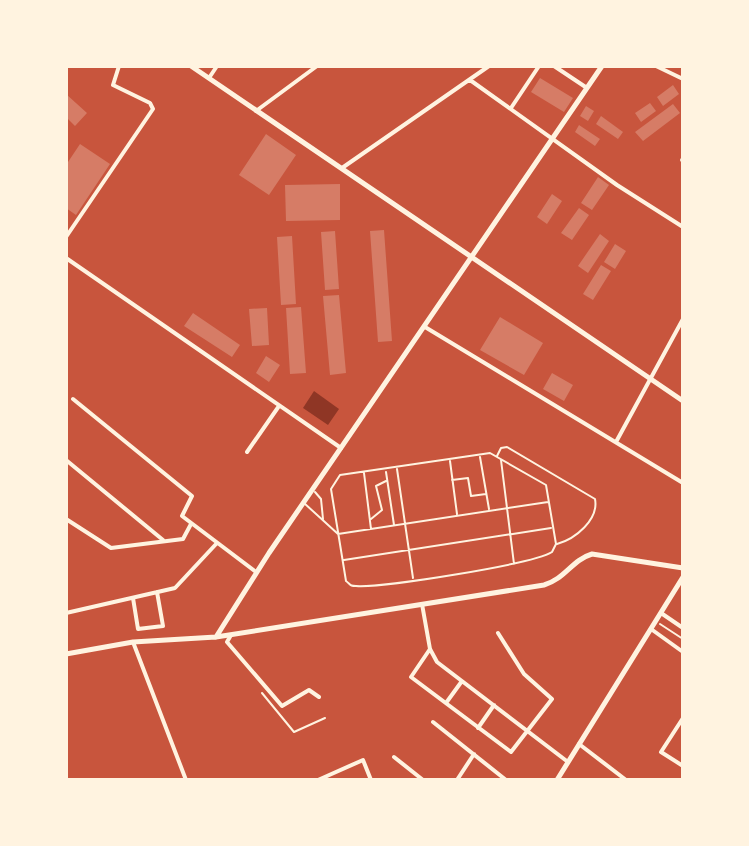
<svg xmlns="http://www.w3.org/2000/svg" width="749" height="846" viewBox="0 0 749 846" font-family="Roboto,sans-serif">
  <rect width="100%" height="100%" fill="#c8553d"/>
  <path fill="#8f3625" d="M314,391L339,409L328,425L303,408Z"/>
  <path fill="#d67c66" d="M540,78L573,98L564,112L531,92Z
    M673,85L679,94L663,106L657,97Z
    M66,94L87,113L75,126L66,117Z
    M650,103L656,111L641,122L635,113Z
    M673,104L680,113L643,141L635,132Z
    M586,106L594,111L588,121L580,116Z
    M601,116L623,132L618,139L596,124Z
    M579,125L600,139L595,146L575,132Z
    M266,134L296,155L269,195L239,175Z
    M80,144L110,164L76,215L66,208V165Z
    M598,177L609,185L592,210L581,203Z
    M340,184V220L286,221L285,185Z
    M552,194L562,201L547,224L537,217Z
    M579,208L589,215L572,240L561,233Z
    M384,230L392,341L378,342L370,231Z
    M335,231L339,289L325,290L321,232Z
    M600,234L609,241L588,273L578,266Z
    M292,236L296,304L281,305L277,237Z
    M615,244L626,251L615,269L604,262Z
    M601,265L611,271L593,300L583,294Z
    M339,295L346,373L330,375L323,296Z
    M301,307L306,373L290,374L286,308Z
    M267,308L269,345L252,346L249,309Z
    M193,313L240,345L232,357L184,326Z
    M500,317L543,343L524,375L480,350Z
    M266,356L280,365L269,382L256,373Z
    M552,373L573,385L564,401L543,389Z"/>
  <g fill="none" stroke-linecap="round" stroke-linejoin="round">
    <path stroke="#fff3e0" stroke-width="2" d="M660,624L683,639
      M262,693L294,732L325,718"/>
    <path stroke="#fff3e0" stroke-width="2" d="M490,453L546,485L556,544L552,552C533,564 383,588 356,586C350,586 351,585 346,581L331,489L340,475Z
      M497,456L501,448L507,447L595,499C599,520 575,539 557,544
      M480,457L489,509
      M501,460L514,564
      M450,461L457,514
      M397,469L413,578
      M386,472L394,525
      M364,473L371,529
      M452,480L468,478L471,496L486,494
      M315,492L321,499L323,519
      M304,503L338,534L548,502
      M371,519L382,510L376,486L386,481
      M344,560L551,528"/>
    <path stroke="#fff3e0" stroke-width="4" d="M554,66L587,88
      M656,66L683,79
      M209,78L217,66
      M470,80L617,185L683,227
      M511,108L539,66
      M256,111L317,66
      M682,160H683
      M342,168L489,66
      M66,237L153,109L150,103L113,85L119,66
      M66,258L341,448
      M425,327L683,483
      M73,399L192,496L182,516L256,572
      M616,442L683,319
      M247,452L279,406
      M66,460L163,540
      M66,519L111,548L183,539L191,524
      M133,598L138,629L163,626L157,592
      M422,604L430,649L437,662L568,762
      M66,613L175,588L217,543
      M661,613L683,628
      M651,629L683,652
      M231,635L227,642L282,706L309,690L319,697
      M133,642L186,780
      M430,649L411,677L511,752L552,699L524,674L498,633
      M446,703L462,681
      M683,718L661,752L683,766
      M433,722L506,780
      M478,728L494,705
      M579,744L626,780
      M394,757L423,780
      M318,780L363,760L371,780
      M457,780L474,754"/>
    <path stroke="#fff3e0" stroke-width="5" d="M191,66L683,401
      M216,637L269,553L602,66
      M66,654L133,642L216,637L544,585C565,579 572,560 592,554L683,568
      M557,780L683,577"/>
  </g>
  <rect width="749" height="846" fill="none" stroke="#fff3e0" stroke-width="136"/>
</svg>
